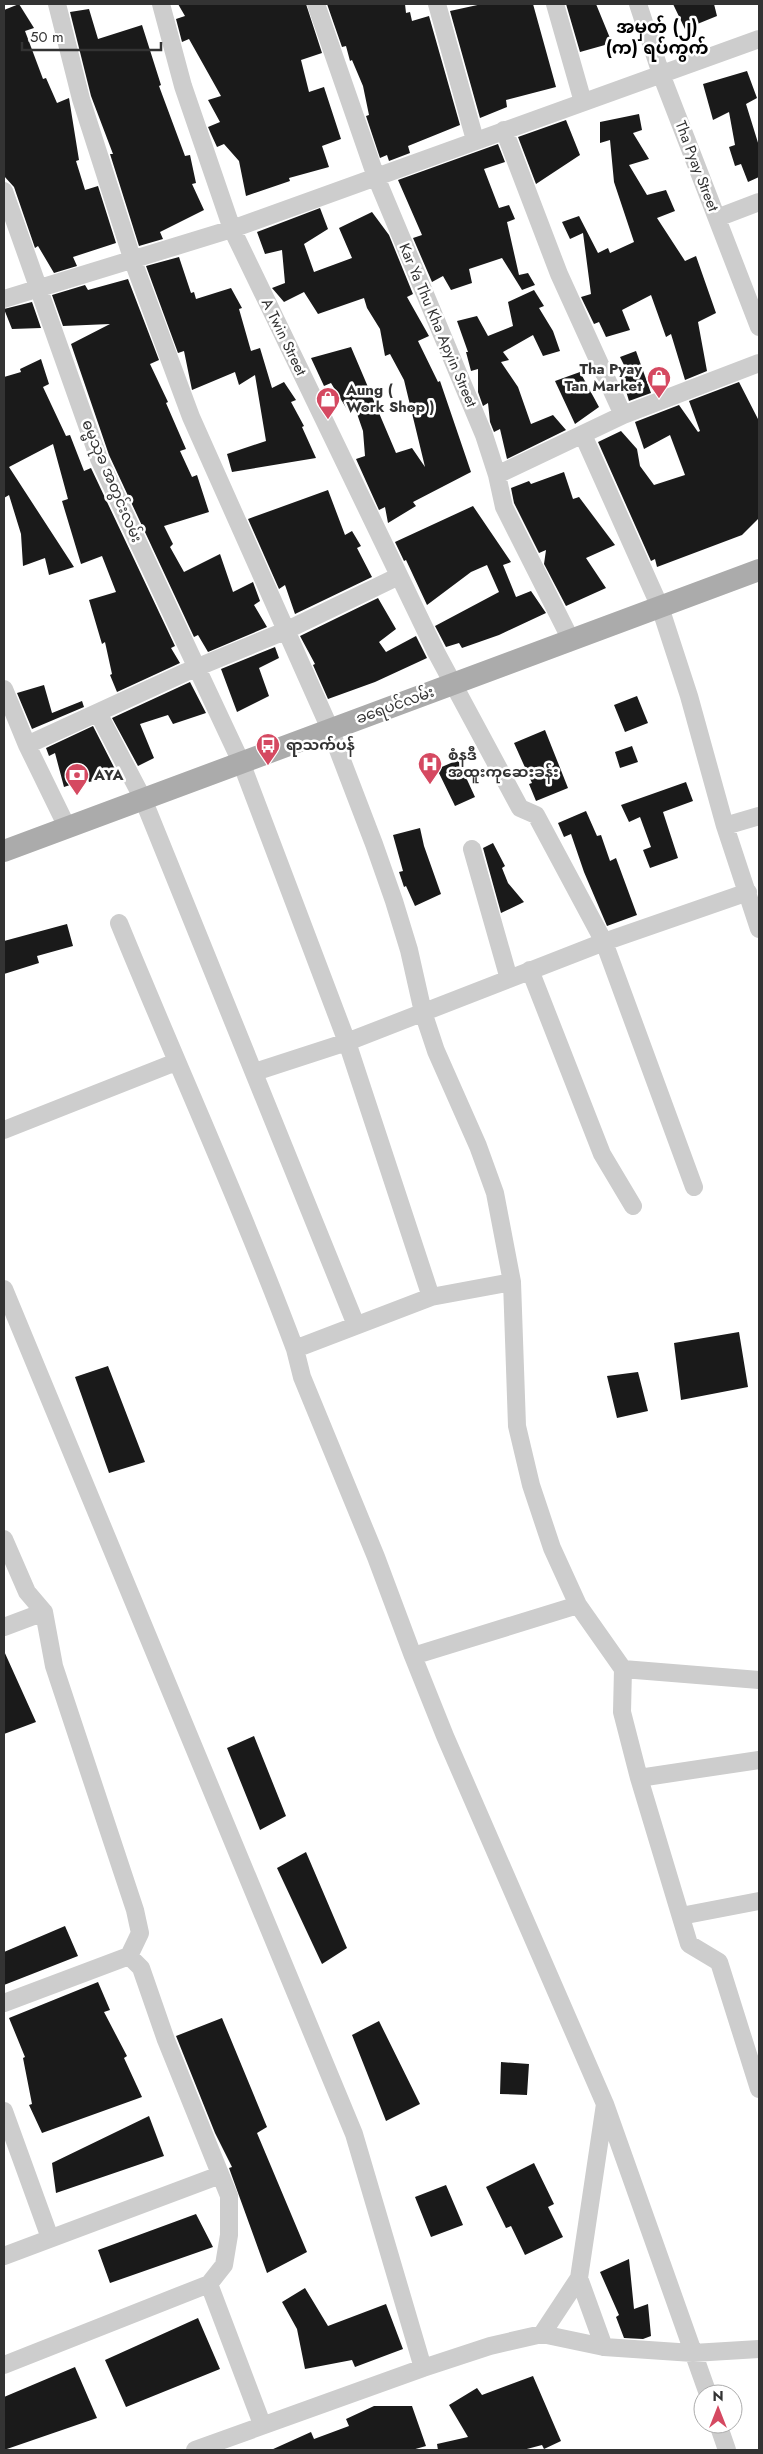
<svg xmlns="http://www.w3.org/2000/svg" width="763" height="2454" viewBox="0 0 763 2454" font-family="Jost,'Noto Sans Myanmar',sans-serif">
  <rect width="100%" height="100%" fill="#fff"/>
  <path fill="#1a1a1a" d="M19,4L34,28L25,31L43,79L46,78L57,103L69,98L79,160L76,161L85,190L98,186L116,243L73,257L77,266L54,273L38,246L35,248L14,187L4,176V10Z
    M178,4H306L322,53L301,60L309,92L324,87L341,139L322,146L329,167L289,178L290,181L246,196L239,161L224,144L217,147L211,134L208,127L220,122L208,100L221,96L189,39L182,42L176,19L185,16Z
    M327,4H405L406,13L410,12L412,21L429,16L460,125L408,146L410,153L389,161L387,155L380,158L366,116L369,115L363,86L352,60L350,61L346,46L342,47Z
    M482,4H533L556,87L506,100L507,107L480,118L450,11Z
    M566,4H596L612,43L580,52Z
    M673,4H714L717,16L685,29Z
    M89,9L98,39L142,25L161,85L159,86L185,156L190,155L196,183L192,184L204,210L160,232L163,239L139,246L110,154H113L91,96L70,12Z
    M747,71L757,98L746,104L759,146V177L748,182L741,164L735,166L729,147L735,145L729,112L713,120L703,84Z
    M639,114L642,130L633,133L649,159L629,165L647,195L666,190L675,211L657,218L685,261L696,256L716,313L698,322L707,371L685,380L671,334L666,337L651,295L622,310L630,330L606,337L599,322L594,324L581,297L591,294L583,233L570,239L562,222L579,216L598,253L608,248L610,253L634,242L614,182L610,140L600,143V122Z
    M566,120L580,155L536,184L518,137Z
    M498,144L505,162L484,169L499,208L509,205L515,219L507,222L519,275L528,273L535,285L522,290L502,258L469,269L472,283L451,290L443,276L432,282L413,238L422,235L398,180Z
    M320,208L328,229L304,244L314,272L352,258L339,228L372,212L389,235L413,294L407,297L429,336L418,341L438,382L440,381L471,472L413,502L416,506L388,523L385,507L379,510L356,459L365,456L363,431L355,408L348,411L331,383L324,386L311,358L351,347L396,453L412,448L425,467L404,380L390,354L385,356L380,329L367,308L364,298L318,314L304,292L284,302L272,288L285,283L282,250L265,254L257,232Z
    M179,257L191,293L194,292L196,299L231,288L242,308L239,309L251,351L260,348L272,388L284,382L296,400L291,402L304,426L302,427L316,458L232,472L227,454L266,441L255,375L239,385L235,372L192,390L184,351L178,353L146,266Z
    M128,279L159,360L150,364L168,402L166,403L186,449L180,451L192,477L197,475L209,512L164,526L173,544L170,547L184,572L220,554L233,592L253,582L260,601L254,605L267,627L208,652L198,635L194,637L109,455L71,344L110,324L63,326L52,295L85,285L88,290Z
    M534,290L544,306L539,308L553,331L560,351L543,356L533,335L503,352L509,360L501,362L518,387L531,424L553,415L566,430L507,459L500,429L494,432L490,422L488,403L483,406L478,392V369L471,371L466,352H468L457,321L477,316L488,336L513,326L508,302Z
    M32,302L41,328L12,329L4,309Z
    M636,351L651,393L629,401L622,378L629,375L620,357Z
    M41,359L49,384L43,387L66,436L70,435L84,471L91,468L175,646L171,648L180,663L117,692L110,675L112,674L105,642L102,644L89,600L116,592L102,556L81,564L62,501L68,499L53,444L9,467L74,567L49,575L45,558L23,566L21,534L9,495L4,498V377L21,372L20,369Z
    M580,372L599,407L575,424L555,381Z
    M739,382L759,421V518L742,535L657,567L655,559L651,561L598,442L621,431L637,449L640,466L654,485L685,475L670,435L644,449L635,422L679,405L698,432L700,431L689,401Z
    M564,472L573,499L579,497L615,545L586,558L606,588L566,606L544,564L546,550L539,553L514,503L511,488L529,481L531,484Z
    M328,490L345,535L352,531L361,546L357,548L372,577L295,614L285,585L279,589L248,519Z
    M473,506L511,562L503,565L516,597L531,591L546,613L499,635L462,648L459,643L446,647L435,626L499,592L487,565L471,572L427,605L406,560L404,561L395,542Z
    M378,598L396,629L379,642L386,652L416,636L427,658L375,682L328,699L313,665L315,664L300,636Z
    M275,647L279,658L259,668L269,696L237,712L221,669Z
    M190,682L206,713L173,724L168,715L140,724L154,758L138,766L112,718Z
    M44,685L52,713L82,701L84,707L32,729L17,693Z
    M637,696L648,723L625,732L614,705Z
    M93,726L118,775L89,782L88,779L64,787L55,753L49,756L46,748Z
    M545,730L568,788L536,801L529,784L532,783L514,743Z
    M632,746L638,762L620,768L615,752Z
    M458,760L475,797L455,806L437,769Z
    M686,782L693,801L663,812L678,858L650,868L643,850L651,847L640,817L629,822L621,805Z
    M586,811L597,836L601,835L610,861L616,858L637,915L607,926L584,872L571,834L564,837L558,823Z
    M420,828L424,846L441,894L415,906L406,886L404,887L399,872L403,871L393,835Z
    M493,843L505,866L502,868L508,883L524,902L501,913L483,848Z
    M67,924L73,946L37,956L39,963L4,974V941Z
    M739,1332L748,1387L681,1400L674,1343Z
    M108,1366L145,1462L109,1473L75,1377Z
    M638,1372L648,1411L617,1418L607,1376Z
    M4,1651L36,1722L4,1734Z
    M254,1736L286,1816L260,1830L227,1748Z
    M306,1852L347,1948L322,1964L277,1868Z
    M65,1926L78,1956L4,1985V1952Z
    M98,1982L110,2010L104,2012L127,2056L124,2058L142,2097L42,2133L29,2105L32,2104L23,2058L25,2057L9,2018Z
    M222,2018L267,2127L257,2133L307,2252L267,2273L229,2168L232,2167L215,2133L176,2036Z
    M379,2021L420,2104L386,2121L352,2035Z
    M501,2062L529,2064L527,2095L500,2094Z
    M149,2116L164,2156L56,2193L52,2163Z
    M534,2163L554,2204L548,2207L563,2237L525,2255L511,2226L506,2228L486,2187Z
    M446,2185L463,2225L431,2237L415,2197Z
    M196,2214L213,2247L110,2283L98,2250Z
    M629,2259L634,2309L648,2304L651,2336L643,2339L624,2338L616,2317L619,2315L600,2272Z
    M305,2288L328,2326L386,2304L403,2349L355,2367L352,2360L305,2369L297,2329L282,2302Z
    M198,2318L220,2369L126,2407L105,2360Z
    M75,2367L97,2418L4,2450V2397Z
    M533,2376L561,2441L544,2449L542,2445L523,2450H438L437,2444L468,2437L449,2405L477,2388L482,2395Z
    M374,2406H412L426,2446L412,2450H271L311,2432L314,2439L349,2426L346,2419Z"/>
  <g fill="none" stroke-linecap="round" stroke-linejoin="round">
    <path stroke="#cdcdcd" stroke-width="18" d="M57,4L81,99L133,261L191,417L330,729L374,844L394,901L409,950L423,1012L436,1051L478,1146L495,1193L512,1282L517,1426L531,1485L552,1548L578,1605L623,1669L622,1712L639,1778L689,1944L719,1962L759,2089
      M161,4L183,86L232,229L436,652L520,808L536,815L604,942L694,1187
      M316,4L376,177L484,435L497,475L504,507L571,640
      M437,4L475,140
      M555,4L583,102
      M638,4L661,74L759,327
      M504,130L559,274L623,415
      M4,191L99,459L241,762L347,1042L431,1297
      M717,218L759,202
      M4,299L232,229L759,39
      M583,435L660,607L689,696L725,826L759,929
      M497,475L623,415L759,363
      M4,689L27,745L67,827
      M98,713L143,799L356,1325
      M27,745L186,672L285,631L399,576
      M725,826L759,816
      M472,849L509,979
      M119,923C177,1065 241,1205 295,1349
      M530,970L602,1154L633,1206
      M255,1072L347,1042L604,942L748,892
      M4,1130L176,1062
      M512,1282L431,1297L295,1349L302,1377L376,1557L413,1656L578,1605
      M4,1289L354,2134L423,2368
      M4,1539L27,1592L44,1612L54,1666L135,1910L140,1933L129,1956L4,2003
      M4,1627L44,1612
      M413,1656L445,1736L605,2104
      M623,1669L759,1680
      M639,1778L759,1760
      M681,1916L759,1901
      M4,2111L50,2238
      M4,2256L220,2175
      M579,2278L604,2347
      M209,2284L262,2424
      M542,2334L579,2278L605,2104L708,2394
      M4,2365L209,2284L224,2265L229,2235V2196L166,2040L141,1968L129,1956
      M718,2424L727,2450
      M195,2450L423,2368L490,2346L542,2334L604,2347L693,2353L759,2349"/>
    <path stroke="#ababab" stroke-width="22" d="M4,851L759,570"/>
  </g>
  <defs>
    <g id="shop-pin" transform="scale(1.25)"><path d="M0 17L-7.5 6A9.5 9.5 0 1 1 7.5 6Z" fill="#d54961" stroke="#fff"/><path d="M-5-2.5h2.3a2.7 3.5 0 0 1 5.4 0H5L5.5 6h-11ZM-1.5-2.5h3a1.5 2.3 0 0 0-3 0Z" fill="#fff"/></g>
    <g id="bus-pin" transform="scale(1.25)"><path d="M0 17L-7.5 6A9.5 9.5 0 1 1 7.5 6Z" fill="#d54961" stroke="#fff"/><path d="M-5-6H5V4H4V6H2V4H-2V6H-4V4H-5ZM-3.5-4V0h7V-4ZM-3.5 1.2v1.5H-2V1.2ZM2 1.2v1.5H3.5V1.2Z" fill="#fff"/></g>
    <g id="hospital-pin" transform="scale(1.25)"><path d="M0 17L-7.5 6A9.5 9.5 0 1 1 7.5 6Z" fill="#d54961" stroke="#fff"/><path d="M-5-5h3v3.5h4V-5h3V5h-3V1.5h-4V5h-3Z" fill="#fff"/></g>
    <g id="bank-pin" transform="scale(1.25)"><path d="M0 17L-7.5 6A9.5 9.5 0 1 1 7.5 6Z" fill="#d54961" stroke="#fff"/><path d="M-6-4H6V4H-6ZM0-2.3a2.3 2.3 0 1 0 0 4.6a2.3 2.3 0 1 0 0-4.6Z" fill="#fff"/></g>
  </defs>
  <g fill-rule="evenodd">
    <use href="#shop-pin" x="659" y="378"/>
    <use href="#shop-pin" x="328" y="399"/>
    <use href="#bus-pin" x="268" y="745"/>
    <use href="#hospital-pin" x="430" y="764"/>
    <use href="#bank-pin" x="77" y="775"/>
  </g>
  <g text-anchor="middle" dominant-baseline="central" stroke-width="5" stroke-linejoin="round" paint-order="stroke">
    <g font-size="15" fill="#333" stroke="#fff">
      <text transform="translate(697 166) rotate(69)">Tha Pyay Street</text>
      <text transform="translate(438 325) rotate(67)">Kar Ya Thu Kha Apyin Street</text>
      <text transform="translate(284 337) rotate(64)">A Twin Street</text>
      <text transform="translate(112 481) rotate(67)">ဓမ္မသုခ အတွင်းလမ်း</text>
      <text transform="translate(395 705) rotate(-20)">ခရေပင်လမ်း</text>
    </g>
    <g font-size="15" font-weight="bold" fill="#333" stroke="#fff" text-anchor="start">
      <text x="642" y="369" text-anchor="end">Tha Pyay<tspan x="642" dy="17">Tan Market</tspan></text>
      <text x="346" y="390">Aung (<tspan x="346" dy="17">Work Shop )</tspan></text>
      <text x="286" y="745">ရာသက်ပန်</text>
      <text x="448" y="755">စံနဒီ<tspan x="448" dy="17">အထူးကုဆေးခန်း</tspan></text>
      <text x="94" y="775">AYA</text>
    </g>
    <g font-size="18" font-weight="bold" fill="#000" stroke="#fff">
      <text x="657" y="27">အမှတ် (၂)<tspan x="657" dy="21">(က) ရပ်ကွက်</tspan></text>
    </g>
  </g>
  <rect width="763" height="2454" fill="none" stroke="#333333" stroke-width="10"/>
  <g transform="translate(718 2409)"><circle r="24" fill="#ffffff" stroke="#adadad"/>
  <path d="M0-4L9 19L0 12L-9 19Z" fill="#d54961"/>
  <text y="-8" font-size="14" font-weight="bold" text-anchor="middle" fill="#333333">N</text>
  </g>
  <path d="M22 42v8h139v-8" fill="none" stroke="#333333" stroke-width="2.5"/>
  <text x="30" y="42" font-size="15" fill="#333333" stroke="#ffffff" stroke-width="4" paint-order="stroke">50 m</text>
</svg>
